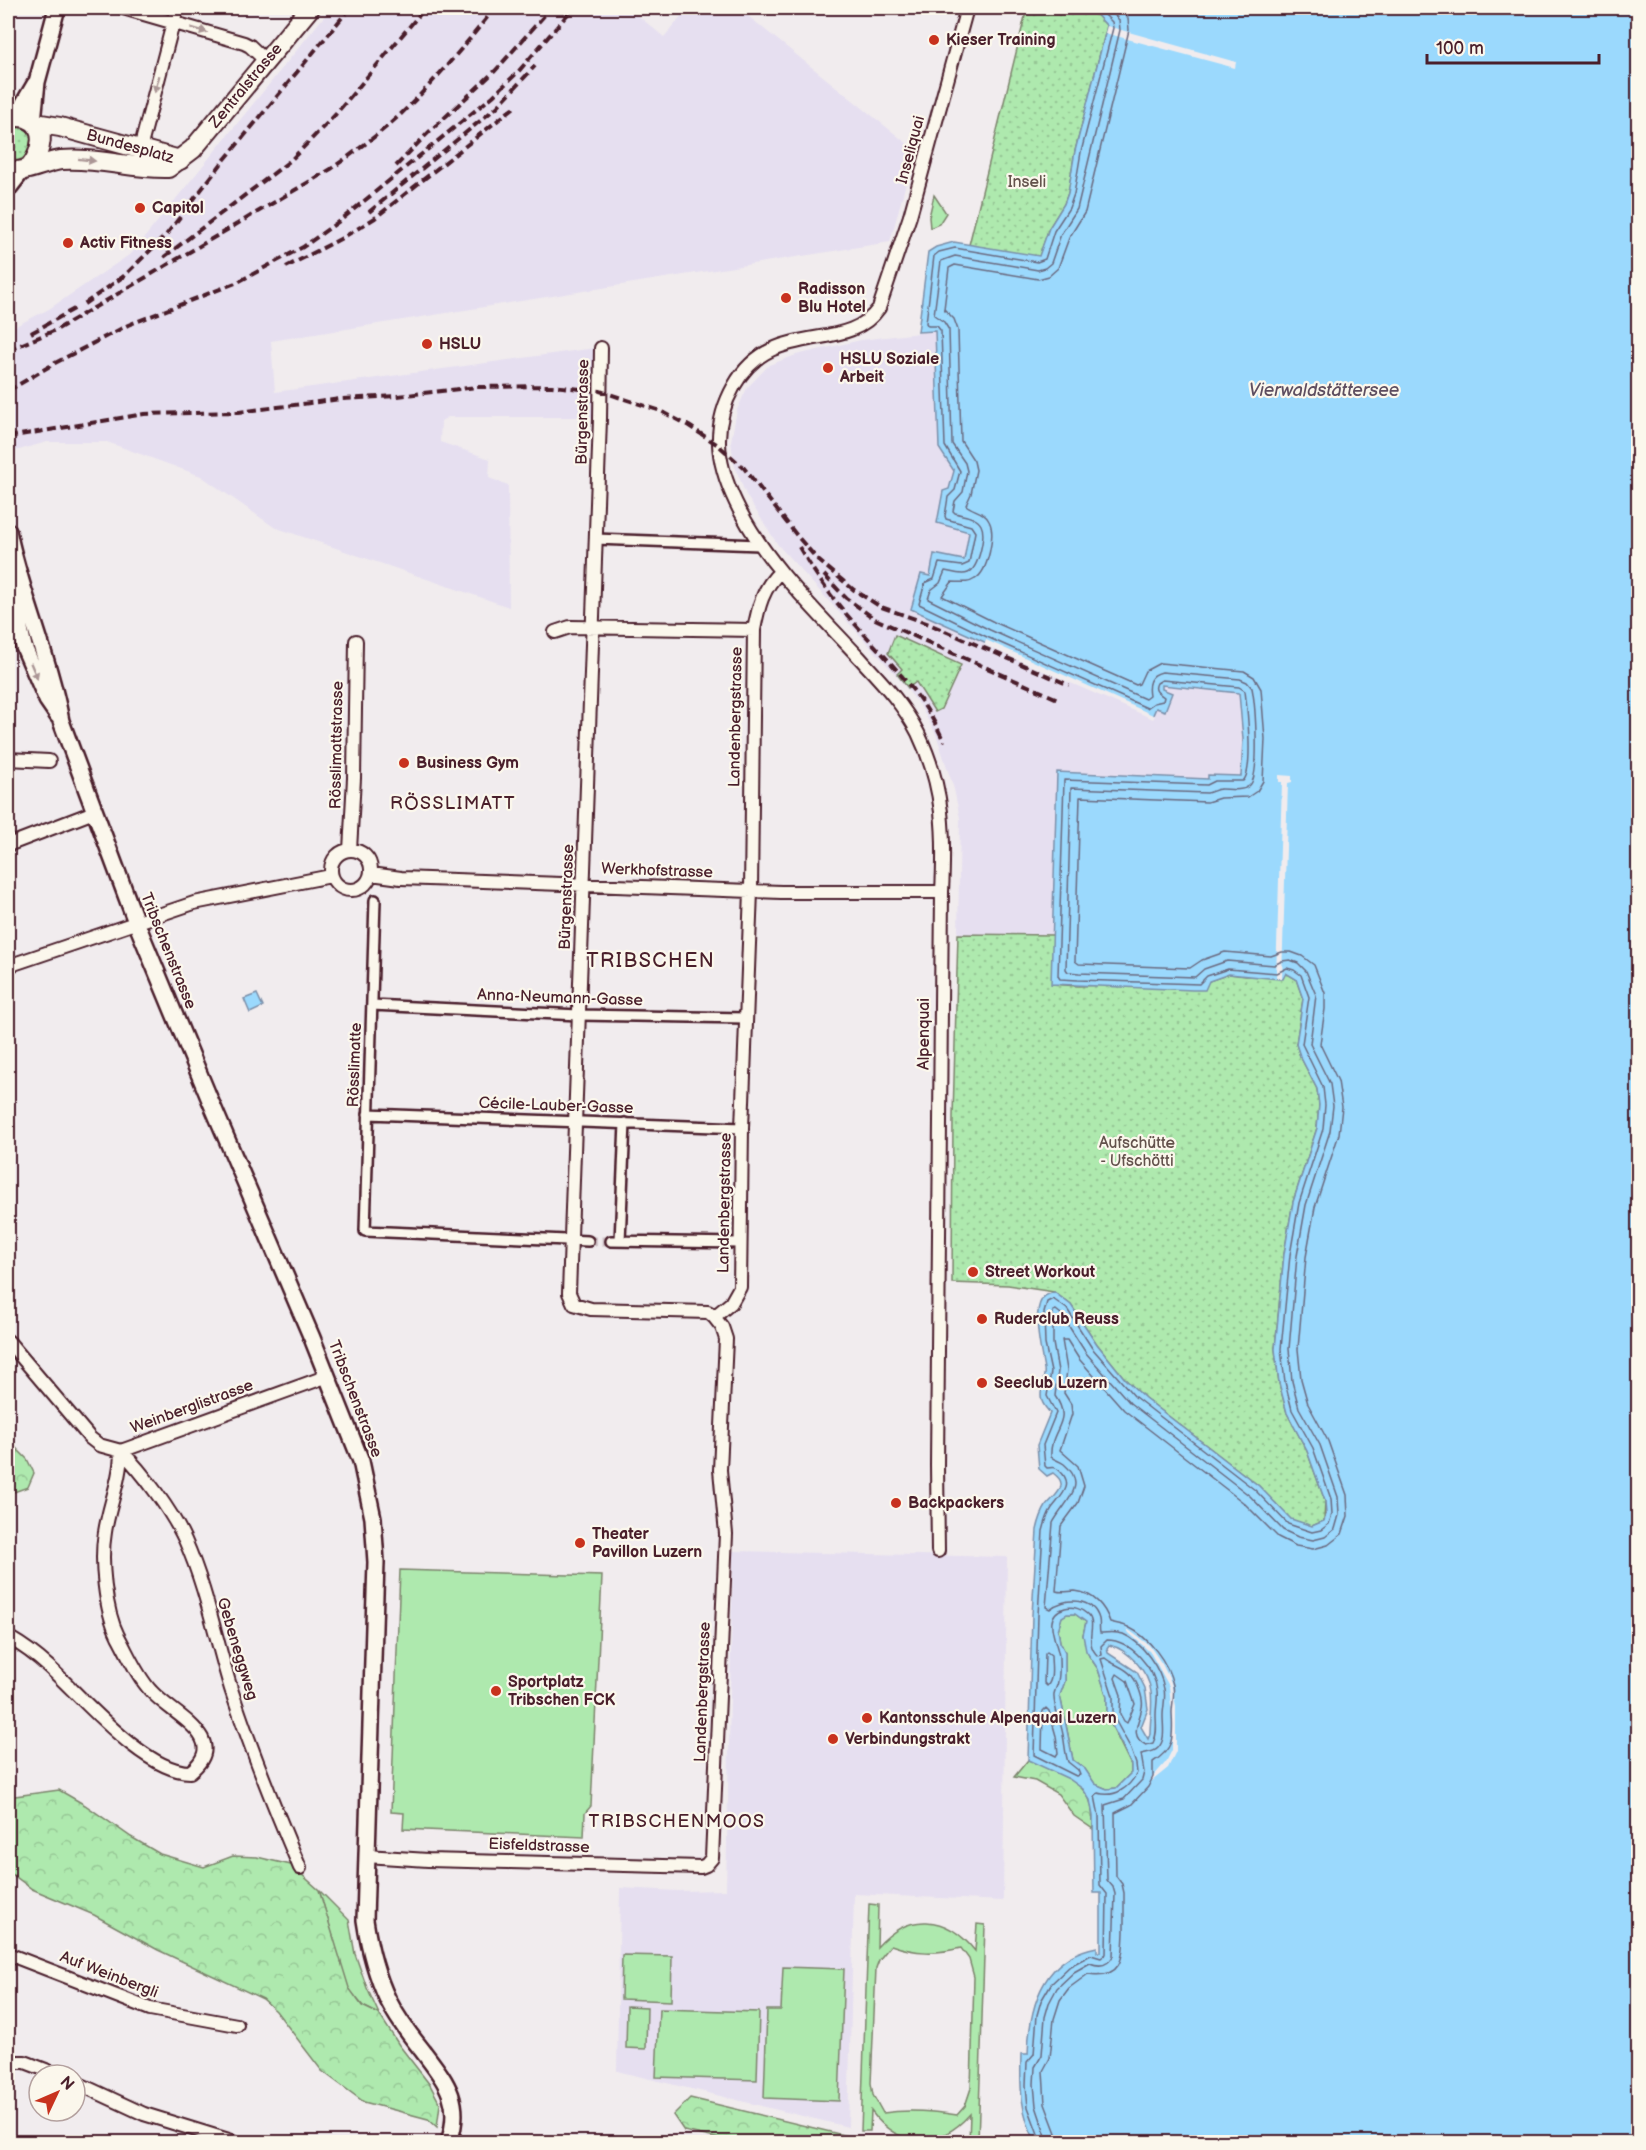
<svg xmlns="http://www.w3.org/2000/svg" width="1646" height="2150" viewBox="0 0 1646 2150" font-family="'Balsamiq Sans',sans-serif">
  <defs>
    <pattern id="forest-crowns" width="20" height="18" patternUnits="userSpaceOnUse" patternTransform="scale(1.5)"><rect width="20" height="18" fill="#aee9ae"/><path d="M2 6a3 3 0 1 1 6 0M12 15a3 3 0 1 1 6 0" fill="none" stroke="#97c796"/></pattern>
    <pattern id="park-dots" width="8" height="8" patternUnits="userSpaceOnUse" patternTransform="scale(1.5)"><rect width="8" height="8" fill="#aee9ae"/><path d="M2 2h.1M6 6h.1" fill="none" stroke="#97c796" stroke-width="1.8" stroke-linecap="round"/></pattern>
  </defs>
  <rect width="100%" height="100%" fill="#f1ecee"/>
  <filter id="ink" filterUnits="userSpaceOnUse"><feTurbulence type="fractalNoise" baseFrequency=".0167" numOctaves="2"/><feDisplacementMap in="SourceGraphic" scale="12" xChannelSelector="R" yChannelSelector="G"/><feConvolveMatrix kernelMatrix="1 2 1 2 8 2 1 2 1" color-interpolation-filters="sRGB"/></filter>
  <g filter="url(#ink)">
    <path fill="#e6dff0" d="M331,8H631L630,9L664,37L689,8H738L915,150L890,242L271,341L275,392L595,348L599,417H448L441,421L440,442L490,459L489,478L508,485L509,607L274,527L201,476L107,442H47L8,453V330L49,309L132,253Z
      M935,331L954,471L949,489L969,531L964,561L930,576L921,575L912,609L1153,716L1156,708L1172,694L1161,689L1162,685L1239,693L1243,739L1241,776L1209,775L1208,779L1057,773L1054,935L958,934L960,818L954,789L936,734L920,706L896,675L778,545L746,495L734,464L731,441L737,410L747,388L769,365L796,355L861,340Z
      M733,1551L1007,1557L1003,1901L854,1894L848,2127L617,2071L620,1888L678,1891L726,1890Z"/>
    <path fill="#aee9ae" stroke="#7c846c" stroke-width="1.5" fill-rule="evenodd" d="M934,195L946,213L939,224L930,228L929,217Z
      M400,1570L602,1576L591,1806L585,1813L584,1837L403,1829L404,1813L391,1812Z
      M1067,1614H1075L1086,1622L1083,1635L1089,1656L1098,1669L1107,1697V1716L1131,1765V1773L1116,1788L1107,1789L1095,1784L1085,1769L1073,1760L1060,1695L1065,1681V1652L1060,1642L1058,1630L1062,1616Z
      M319,1890L349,1920L355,1954L367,1988L379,2014L363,2006L348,1988Z
      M869,1904L878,1905L877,1947C908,1912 946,1914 975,1951L977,1924L985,1925L978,2142H969L970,2114C939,2149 899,2149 871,2111L870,2131H861ZM891,1945C916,1954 936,1954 961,1948L969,1959L974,1977L971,2088L965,2106L957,2115C932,2111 909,2109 883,2113L873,2095L871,2083L876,1968L879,1960Z
      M622,1955L672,1956L671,2001L621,1999Z
      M783,1967L844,1969L839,2101L764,2098L767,2010H781Z
      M627,2006L647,2007L646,2049L626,2048Z
      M659,2009L759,2012L757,2080L656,2077Z"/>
    <path fill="url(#forest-crowns)" stroke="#7c846c" stroke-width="1.5" d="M8,1440L27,1459L34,1473L28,1487L11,1493L8,1487Z
      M1028,1760C1047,1767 1083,1780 1090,1801C1093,1809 1093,1820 1093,1829L1074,1816L1058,1794L1035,1781L1014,1777Z
      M59,1790L85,1805L131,1837L160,1854L204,1867L233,1856L257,1857L291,1865L319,1890L349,1988L362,2006L379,2014L399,2045L430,2085L440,2104L437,2127L428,2119L364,2102L322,2071L276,2011L263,1999L158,1950L94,1915L32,1889L8,1871V1797Z
      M690,2098L872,2142H733L684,2131L673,2115Z"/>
    <path fill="url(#park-dots)" stroke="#7c846c" stroke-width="1.5" d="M1027,8L1091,9L1107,26L1075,151L1068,193L1064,204L1049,228L1039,257L969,245Z
      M20,127L28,131L33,144L26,157L17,161L8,154C8,142 5,131 20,127Z
      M895,635L961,665L941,709L935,712L916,682L908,688L897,674L902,669L888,653Z
      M958,934L1054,935L1052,984L1078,986L1209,981L1229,974L1246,976L1286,973L1296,979L1303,999L1296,1044L1300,1056L1317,1089L1319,1105L1317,1128L1293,1202L1284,1254L1275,1349L1279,1383L1287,1413L1307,1451L1325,1501L1324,1521L1312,1526L1291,1520L1259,1486L1145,1398L1125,1379L1097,1344L1071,1305L1054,1292L1008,1285L952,1283L953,1116Z"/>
    <path fill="#9bd9fd" stroke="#7b8fa9" stroke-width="1.5" fill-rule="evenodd" d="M1080,8H1638V2142H1036C1020,2114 1020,2086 1021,2054H1028C1029,2006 1043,1957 1097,1947V1952H1101V1893H1094L1093,1816L1090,1800L1083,1789L1069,1779L1028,1760L1032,1615L1037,1530C1039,1521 1041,1514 1046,1506C1050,1500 1061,1493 1061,1485C1062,1480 1057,1476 1053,1473L1047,1476L1039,1469L1037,1445L1050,1413C1047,1409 1043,1405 1042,1401C1038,1391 1046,1379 1044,1369C1041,1351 1032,1315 1042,1299C1045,1294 1050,1294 1054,1292L1071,1305L1097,1344L1125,1379L1145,1398L1259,1486L1291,1519L1312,1526L1324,1521L1326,1514L1325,1501L1307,1451L1287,1413L1279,1383L1275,1349L1284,1254L1293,1202L1317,1128L1319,1105L1317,1089L1300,1056L1296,1044L1303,999L1296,979L1286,973L1283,979H1279L1229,974L1209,981L1205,990H1193L1051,984L1057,772L1208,779V775L1241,776L1243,739L1239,693L1162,685V689L1172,693L1165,711L1156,708L1152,717L911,609L921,574L930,576L934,554L964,560L969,532L937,523L943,491L949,489L954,471L939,448L935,331L918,332L928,252L936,247L954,242L1039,256L1049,228L1064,204L1068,193L1075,151L1107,26L1091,9ZM1067,1614H1075L1086,1622L1083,1635L1086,1651L1098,1669L1107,1697V1716L1124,1749L1131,1765V1773L1116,1788L1107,1789L1095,1784L1085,1769L1073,1760L1060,1695L1065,1681V1652L1060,1642L1058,1630L1062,1617ZM1109,1645C1128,1649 1149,1672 1151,1692C1153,1705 1150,1720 1150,1734L1148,1739L1141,1727L1148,1709L1145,1688L1137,1672L1108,1653L1107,1648Z
      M257,994L263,1007L250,1013L244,999Z"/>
    <path fill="#f1ecee" d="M1107,26L1236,62L1235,68L1105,33Z
      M986,640L1153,715L1155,716L1153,719L984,645Z
      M1279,775L1292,776V782L1288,783L1282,978H1276L1282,782H1279Z
      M1126,1628L1149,1645L1162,1664L1171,1682L1176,1706V1751L1168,1768L1152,1781L1151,1779L1166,1762L1172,1750V1715L1169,1686L1150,1652L1129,1633Z"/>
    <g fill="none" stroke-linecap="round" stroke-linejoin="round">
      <path stroke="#6a697f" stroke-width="1.5" d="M1047,1652L1051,1655C1051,1665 1054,1679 1047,1686L1044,1683L1045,1654Z
        M1117,1674L1127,1681L1135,1704L1127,1723L1124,1721L1120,1714L1121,1695L1115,1678Z
        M1046,1708L1049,1711L1056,1736L1058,1753L1056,1756L1042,1749L1043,1711Z
        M1041,2142L1028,2107L1026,2085L1027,2062L1034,2054L1037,2015L1041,2001L1051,1984L1070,1966L1091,1955L1101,1958L1106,1954L1107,1894L1100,1885L1099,1816L1095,1796L1098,1793C1115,1798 1129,1788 1137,1773L1136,1764L1130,1747L1113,1716V1696L1101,1659L1105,1658C1113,1665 1126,1667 1132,1676C1137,1682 1144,1699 1142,1707C1140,1721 1128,1736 1146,1745L1153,1743C1158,1734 1156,1724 1156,1715C1156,1707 1158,1699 1157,1691C1155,1669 1131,1640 1107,1640L1101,1646L1102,1655L1098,1656C1082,1641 1099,1624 1087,1614C1082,1609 1073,1606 1065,1608C1040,1615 1058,1643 1059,1657C1059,1664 1060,1673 1058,1681C1058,1685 1055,1689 1054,1694C1053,1708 1061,1721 1063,1735C1065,1744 1065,1753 1068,1762L1078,1770L1080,1775L1076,1776L1034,1755L1038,1615L1043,1531C1045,1523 1047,1515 1052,1508C1061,1496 1075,1485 1060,1471C1056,1467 1053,1467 1047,1468L1045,1466L1043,1445L1056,1413L1047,1396L1051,1372L1045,1344L1044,1313L1047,1302L1053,1299L1067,1309L1092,1348L1135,1397L1255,1490L1288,1524L1312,1532L1321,1530L1329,1524L1332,1514L1331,1499L1313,1448L1292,1410L1285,1382L1281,1349L1290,1255L1299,1203L1323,1129L1325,1105L1323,1087L1302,1044L1309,997L1301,975L1294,970L1287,968L1277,973L1228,969L1207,976L1199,984L1078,980L1060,979L1058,976L1064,780L1207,785L1215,781H1243C1254,771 1247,707 1245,691L1239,687L1162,680L1157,683C1153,690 1158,693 1164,697L1163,701L1154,703L1147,708L987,637L919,604L925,583L934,579L939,563L962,566L969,563L975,532L971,526L946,519L945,516L948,497L955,490L960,471L945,446L941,331L937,326H928L926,323L934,256L939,252L955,248L1037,262L1045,259L1054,231L1069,208L1074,194L1081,152L1113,28L1112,22L1098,8
        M1048,2142L1036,2106L1034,2084L1035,2067L1042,2055L1045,2017L1049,2003L1057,1988L1074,1972L1090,1963C1100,1967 1108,1966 1113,1956L1115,1894L1113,1887L1107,1880L1105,1805L1124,1799L1142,1780L1144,1772L1141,1754C1147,1752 1153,1753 1158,1748C1166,1740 1163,1727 1163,1716C1163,1707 1166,1698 1164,1689C1161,1669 1142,1642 1123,1634C1115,1631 1107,1633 1100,1633C1099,1628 1100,1623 1099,1619C1093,1597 1064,1597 1050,1609L1046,1607L1053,1523C1063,1503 1090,1486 1064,1464C1060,1461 1055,1460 1051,1457C1049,1428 1074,1423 1055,1396L1058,1371L1053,1343V1311L1056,1310L1061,1314L1086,1353L1130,1403L1250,1496L1283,1530L1298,1537L1313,1540L1325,1537L1335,1529L1339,1515L1338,1497L1320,1445L1299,1408L1292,1381L1289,1349L1297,1256L1306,1205L1330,1131L1333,1106L1330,1084L1310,1044L1316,995L1306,971L1298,963L1290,960L1282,961L1274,965L1227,961L1204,969L1195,977L1079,973L1068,972L1066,969L1071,788L1207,793C1212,792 1216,789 1221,789C1229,789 1241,792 1249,786C1261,778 1255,703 1252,688L1247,682L1240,679L1162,672C1149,675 1147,684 1149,696L1145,699L990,630L928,599L931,590L940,583L945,571C952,572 961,576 968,573C979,568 986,534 981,525C976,516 964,516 955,513L953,511L955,501L963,492L967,471L965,463L952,444L949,330L944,322L934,315L941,261L955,256L1038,270L1045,268L1051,263L1061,234L1077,209L1120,30L1119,20L1108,8
        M1057,2142L1056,2133L1045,2104L1043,2071L1050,2058L1054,2019L1060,2000L1069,1988L1088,1974C1122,1979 1123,1959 1124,1932C1124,1919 1124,1906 1124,1893L1122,1884L1116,1876L1115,1813L1131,1805L1148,1787L1153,1777V1762C1175,1748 1173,1737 1172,1713C1172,1704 1175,1694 1173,1685C1168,1662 1149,1637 1128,1627C1122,1624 1116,1624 1110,1622C1105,1607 1094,1593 1075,1591C1069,1591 1062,1593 1056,1591L1061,1526L1078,1503L1084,1486L1078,1466L1060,1450L1072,1414L1071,1404L1064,1393L1067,1370L1062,1340H1067L1079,1359L1124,1410L1244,1503L1278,1537L1296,1546L1313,1549L1328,1545L1342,1534L1348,1516L1347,1495L1328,1441L1308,1404L1301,1379L1298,1349L1306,1257L1315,1207L1339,1134L1342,1107L1338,1081L1320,1044L1325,1009V993L1314,965L1302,956L1291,952H1282L1271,956L1225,952L1202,960L1190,968L1079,964L1075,961L1080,797L1207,802L1220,798L1248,797L1257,791L1263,781L1265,739L1261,689L1254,677L1244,671L1160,663L1145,671L1139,684L1136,685L994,622L942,596L952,582C960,582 968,584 975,579C988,572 996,534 989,521C984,511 973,511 966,505L971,494L976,470L974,461L961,441L958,330L954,319L944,309L949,268L955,265L1038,279L1049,276L1058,268L1069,238L1085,212L1129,30L1128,18L1120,8"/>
      <path stroke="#d0c3c7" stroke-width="9" stroke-dasharray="9 4.5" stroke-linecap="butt" d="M588,1241H611"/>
      <g stroke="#4a1f2b" stroke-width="14">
        <path id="pedestrian" d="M595,539L760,545
          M375,900L365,1231L588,1241
          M372,1005L579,1015L746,1018
          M368,1114L742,1128
          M611,1241L740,1243
          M620,1241L625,1123"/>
      </g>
      <g stroke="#4a1f2b" stroke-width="16">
        <path id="minor" d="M123,8L244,43L250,46L266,61
          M140,149L177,8
          M601,348L600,419L569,1293L574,1304L591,1309L708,1312L714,1317
          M555,632L570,627L754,630
          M8,759L49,761
          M8,845L94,812
          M331 870a20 20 0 1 1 40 0a20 20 0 1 1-40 0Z
          M350,850L354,778L356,641
          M371,874L401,878L781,892H942
          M8,966L194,903L331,876
          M8,1341L90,1438L99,1445L121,1451
          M121,1451C143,1472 172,1512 185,1540C206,1587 216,1640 231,1689C251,1750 275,1809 300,1868
          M121,1451L328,1376
          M938,1551L937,1465L942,892C945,834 944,787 918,733C903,703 879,679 857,655C814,609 769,566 740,511C718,469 709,430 734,386C772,317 846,356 879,308L910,216L967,8
          M8,1637C22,1645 36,1655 49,1667C82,1697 145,1772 190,1772C232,1738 172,1715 151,1691C137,1676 128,1654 118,1636C105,1610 100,1561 105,1532C109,1505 121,1479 121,1451
          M366,1856L428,1860L701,1867L706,1865L712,1858L726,1534L720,1470L726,1339L722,1327L714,1317L731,1303L740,1287L742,1128L751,891L754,630C758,608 763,587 780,572
          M8,1954L150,2009L237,2025
          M8,2062H25L59,2075
          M75,2082L144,2114L235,2142"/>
      </g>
      <g stroke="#4a1f2b" stroke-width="20">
        <path id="tertiary" d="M15,118L35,84
          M33,121L37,82L57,8
          M8,189L22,171
          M8,531C21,595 49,656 61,721L136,922L210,1100L312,1338L361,1461L373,1518L376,1562L365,1920C369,1947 376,1975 388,2000C397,2018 409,2034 422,2050C446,2082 463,2101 449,2142
          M8,575L24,647L47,700L58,716"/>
      </g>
      <g stroke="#4a1f2b" stroke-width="22">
        <g id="secondary">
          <path d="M8,116C14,118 20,116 26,118C50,126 40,154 30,167"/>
          <path id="s1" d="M35,123L60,127L180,160"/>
          <path id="s2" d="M8,170C21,175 45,162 61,160C97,157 132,169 168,168L193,149L310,8"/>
        </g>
      </g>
      <use href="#pedestrian" stroke="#fbf7ec" stroke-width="9"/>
      <use href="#minor" stroke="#fbf7ec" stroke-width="12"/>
      <use href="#tertiary" stroke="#fbf7ec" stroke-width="15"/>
      <use href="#secondary" stroke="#fbf7ec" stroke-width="18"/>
      <path stroke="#4a1f2b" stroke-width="4" stroke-dasharray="9 4.5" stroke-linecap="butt" d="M396,166L429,132L495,71L551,8
        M369,212L497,107L535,66
        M164,257L291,160L335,115L425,8
        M286,267L344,237L375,218L517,105
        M84,304L124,276L166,235L222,163L350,8
        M31,333L76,308
        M8,350L56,330L331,169C355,152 378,135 400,115C435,81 465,45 495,8
        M8,391L55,363L128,325L238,282L303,247L342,219L493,96L518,72L573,8
        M8,437L144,414L239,412L341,399L398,396L477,387L552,386L600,391L661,411L689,426L718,445L744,468L798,537L818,560L854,590L881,607L929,624L1069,685
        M799,547C813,571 829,594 847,615C883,656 922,691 944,742
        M824,575L846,598L875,619L1060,700"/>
    </g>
    <defs><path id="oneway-solid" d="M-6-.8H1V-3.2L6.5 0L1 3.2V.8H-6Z" transform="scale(1.5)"/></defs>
    <g fill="#ab9695">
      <use href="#oneway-solid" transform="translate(199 30) rotate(17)"/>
      <use href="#oneway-solid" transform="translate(157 84) rotate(105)"/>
      <use href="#oneway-solid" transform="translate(87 160) rotate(7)"/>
      <use href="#oneway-solid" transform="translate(34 671) rotate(67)"/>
    </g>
  </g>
  <g fill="#c8321e" stroke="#fbf7ec" stroke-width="2">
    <circle cx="934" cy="40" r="6"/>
    <circle cx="140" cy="208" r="6"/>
    <circle cx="68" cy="243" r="6"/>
    <circle cx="786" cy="298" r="6"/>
    <circle cx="427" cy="344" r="6"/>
    <circle cx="828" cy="368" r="6"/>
    <circle cx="404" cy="763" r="6"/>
    <circle cx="973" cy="1272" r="6"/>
    <circle cx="982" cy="1319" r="6"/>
    <circle cx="982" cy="1383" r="6"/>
    <circle cx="896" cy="1503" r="6"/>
    <circle cx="580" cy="1543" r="6"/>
    <circle cx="496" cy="1691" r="6"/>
    <circle cx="867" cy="1718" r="6"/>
    <circle cx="833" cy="1739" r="6"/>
  </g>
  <g text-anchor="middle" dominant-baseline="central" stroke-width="4.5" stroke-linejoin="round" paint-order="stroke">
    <g font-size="16" font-weight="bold" fill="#4a1f2b" stroke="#fbf7ec" text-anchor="start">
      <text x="946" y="40">Kieser Training</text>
      <text x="152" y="208">Capitol</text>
      <text x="80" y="243">Activ Fitness</text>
      <text x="798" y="289">Radisson<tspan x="798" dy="18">Blu Hotel</tspan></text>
      <text x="439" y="344">HSLU</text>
      <text x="840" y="359">HSLU Soziale<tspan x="840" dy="18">Arbeit</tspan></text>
      <text x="416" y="763">Business Gym</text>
      <text x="985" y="1272">Street Workout</text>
      <text x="994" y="1319">Ruderclub Reuss</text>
      <text x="994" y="1383">Seeclub Luzern</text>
      <text x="908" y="1503">Backpackers</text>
      <text x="592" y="1534">Theater<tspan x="592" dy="18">Pavillon Luzern</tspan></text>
      <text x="508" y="1682">Sportplatz<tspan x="508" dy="18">Tribschen FCK</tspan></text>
      <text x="879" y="1718">Kantonsschule Alpenquai Luzern</text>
      <text x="845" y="1739">Verbindungstrakt</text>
    </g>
    <g font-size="16" fill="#4a1f2b" stroke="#fbf7ec">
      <text stroke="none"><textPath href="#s2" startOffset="276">Zentralstrasse</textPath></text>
      <text stroke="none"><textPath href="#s1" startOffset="98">Bundesplatz</textPath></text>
      <text transform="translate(911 150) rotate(-75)">Inseliquai</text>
      <text transform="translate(583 412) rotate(-89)">Bürgenstrasse</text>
      <text transform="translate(736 717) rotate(-89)">Landenbergstrasse</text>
      <text transform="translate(337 745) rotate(-89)">Rösslimattstrasse</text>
      <text transform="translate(657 871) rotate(2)">Werkhofstrasse</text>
      <text transform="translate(567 897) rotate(-88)">Bürgenstrasse</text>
      <text transform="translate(168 951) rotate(68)">Tribschenstrasse</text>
      <text transform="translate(560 998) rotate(2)">Anna-Neumann-Gasse</text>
      <text transform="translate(924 1034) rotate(-90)">Alpenquai</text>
      <text transform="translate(355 1065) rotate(-88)">Rösslimatte</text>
      <text transform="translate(556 1106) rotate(2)">Cécile-Lauber-Gasse</text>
      <text transform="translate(725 1203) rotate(-89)">Landenbergstrasse</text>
      <text transform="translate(355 1399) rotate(69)">Tribschenstrasse</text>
      <text transform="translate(192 1407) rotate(-20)">Weinberglistrasse</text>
      <text transform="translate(237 1649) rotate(73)">Gebeneggweg</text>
      <text transform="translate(703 1692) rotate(-88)">Landenbergstrasse</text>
      <text transform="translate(539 1846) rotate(2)">Eisfeldstrasse</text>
      <text transform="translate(109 1975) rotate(21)">Auf Weinbergli</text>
    </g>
    <g font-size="16" fill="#63524c" stroke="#fbf7ec">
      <text x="1027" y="182">Inseli</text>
      <text x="1137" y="1143">Aufschütte<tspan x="1137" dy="18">- Ufschötti</tspan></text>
    </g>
    <g font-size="18" font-style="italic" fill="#5e4e60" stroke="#fbf7ec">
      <text x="1324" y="390">Vierwaldstättersee</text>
    </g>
    <g font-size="18" letter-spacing="1.5" fill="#4a1f2b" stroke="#fbf7ec">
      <text x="453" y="803">RÖSSLIMATT</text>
      <text x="677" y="1821">TRIBSCHENMOOS</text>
    </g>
    <g font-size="20" letter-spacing="1.5" fill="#4a1f2b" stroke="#fbf7ec">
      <text x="651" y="961">TRIBSCHEN</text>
    </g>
  </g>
  <rect width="1646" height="2150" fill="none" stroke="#fbf7ec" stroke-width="30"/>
  <rect x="15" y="15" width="1616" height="2120" fill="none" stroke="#4a1f2b" stroke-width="2" filter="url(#ink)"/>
  <g transform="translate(57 2093) rotate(46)"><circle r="28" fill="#fbf7ec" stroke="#b4a19f" stroke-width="1.5"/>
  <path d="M0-4.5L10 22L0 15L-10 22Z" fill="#c8321e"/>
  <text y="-9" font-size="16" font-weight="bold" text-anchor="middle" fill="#4a1f2b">N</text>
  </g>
  <path d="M1427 54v9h172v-9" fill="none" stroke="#4a1f2b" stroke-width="3"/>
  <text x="1436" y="54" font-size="18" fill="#4a1f2b" stroke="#fbf7ec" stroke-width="4.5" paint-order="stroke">100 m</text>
</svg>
